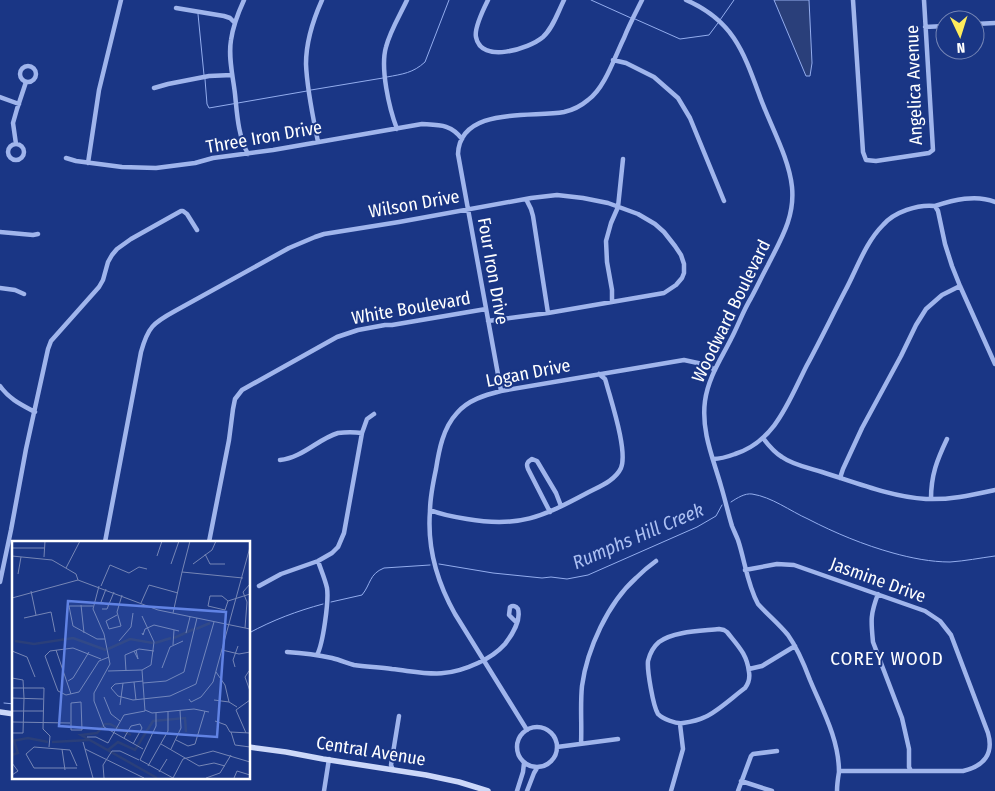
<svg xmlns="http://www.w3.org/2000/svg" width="995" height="791" viewBox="0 0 995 791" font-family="'Fira Sans Condensed',sans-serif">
  <rect width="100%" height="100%" fill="#1a3685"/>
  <path fill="#2a3f7a" stroke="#93adee" d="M774,0H809L812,63L810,76H806Z"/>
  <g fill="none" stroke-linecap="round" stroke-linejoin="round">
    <path stroke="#93adee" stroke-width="1" d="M591,0L631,18
      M198,14L204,75
      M635,19L680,39L709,35L718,23
      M720,20L734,0
      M387,77C403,74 413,73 425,62L449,0
      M205,79L207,104L209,108L307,91
      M311,90L383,78
      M731,502C737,498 745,493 752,494C772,497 790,511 808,519C835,533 864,545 893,553C911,558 931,562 950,562C965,561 980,558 995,556
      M439,564L493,573L542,578L551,577L567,579L588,575L697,527L716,516L722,505
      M331,602L362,595C371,584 369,574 384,568L430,565
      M249,633C273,620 297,611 323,604
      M4,703L14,704"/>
    <path stroke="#a0b5ec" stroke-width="4.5" d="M244,0C238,13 233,26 231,40C228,58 233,76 235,94C237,113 238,136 248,154
      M488,0C484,8 474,28 476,37C481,64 529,49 543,37C553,28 558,12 564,0
      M686,0C732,20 743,50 759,94C769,123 789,157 792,187C795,217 781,239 768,265C762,276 757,287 751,298C743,311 738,326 731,339C721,359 708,378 705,401C701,431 713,458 721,486C725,499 728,513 732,526C734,531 736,535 738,540C745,561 747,584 758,604C768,615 779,624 788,635C798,649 804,664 810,680C822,709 839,739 839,772C838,778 837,785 837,791
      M853,0L863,152L866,160L876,161L929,153L933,150L924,0
      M176,8L224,16L230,18L235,23
      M975,24L995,23
      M925,27L945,26
      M613,60L626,63L654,77L678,98L690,118L724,201
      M20 74a8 8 0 1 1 16 0a8 8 0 1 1-16 0Z
      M154,88L168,84L209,76L232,75
      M0,97L19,104
      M397,129C389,108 380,68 386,47C390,31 400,15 407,0
      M318,142C313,117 307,90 306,64C306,42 313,20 322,0
      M16,144L13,123L17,109L26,82
      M8 152a8 8 0 1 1 16 0a8 8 0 1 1-16 0Z
      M66,158L76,161L122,167L156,168L195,163L213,158L273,150L422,124C439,125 451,124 462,139
      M88,163L99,90L121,0
      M526,199L531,209L533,216L548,313
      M935,206L938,211L945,244L952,266L960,286L995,364
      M0,232L33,235L38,234
      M0,288L15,290L24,294
      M612,302V290L607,262L606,241L611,223L618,207L623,159
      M0,386C9,399 22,405 35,412
      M501,391L458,154C460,106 532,118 564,112C573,110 581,106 588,100C605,88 615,56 624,38C629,25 636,12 642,0
      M763,438C769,446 774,452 782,457C793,465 809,468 822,472C854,482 892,497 926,499C950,500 972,495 995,490
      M713,459C720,459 727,457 735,454C776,441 789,400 807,365C820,341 832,316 845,291C857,269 865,243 883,225C894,212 918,204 935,206C953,200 976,194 995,202
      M280,460C302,458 318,439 338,433C346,432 354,432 362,433
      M840,478L843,469L862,428L901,356L916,325L926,309L942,295L960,286
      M931,499C931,475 937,460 947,439
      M430,510C442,515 454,517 467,519C519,528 542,517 587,493C598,487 615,481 621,468C628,451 611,401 606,382L605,379L599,374
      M550,512L528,469C526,464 527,462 532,459L537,461L556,493L561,506
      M105,542L141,352C148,327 153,323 175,311L289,248L315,237L324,234L399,222L531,198L557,195L583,198L608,203L638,214L655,224L664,232L675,246L681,255L684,264V273L682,278L676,285L664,293L548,313L488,321
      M209,542L229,440L233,409L235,399L242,390L337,337L358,330L385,325H392L486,309
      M745,570L777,564L794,565L925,611L940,621L951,635L988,733C994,754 984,766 963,771H839
      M0,582L11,530L26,449L48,349L51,341L99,287L103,280L108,262L112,255L117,249L131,239L181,211H183L187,214L197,230
      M259,586L281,574L318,561L332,553L338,547L344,533L362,433L367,419L374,414
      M878,594C870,615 871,621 873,642L902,718L909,749V767L911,771
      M719,629L724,630L727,632C738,646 747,654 749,672C750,678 749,683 745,688C734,696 717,712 705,717C699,720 690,722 683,723C676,724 663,719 658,714C653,706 647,670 648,661C650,653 653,647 659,642C674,631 702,631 719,629Z
      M287,652C302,653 318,655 332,658C340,660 347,663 354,665C367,667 380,667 392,669C427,673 444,679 478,663C489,658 497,653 505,644C512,635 521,620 518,609C516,606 513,605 510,607L509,615L517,623
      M317,655C323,644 329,601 327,588C325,579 321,570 318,561
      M749,669L762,666L795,646
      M517 747a20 20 0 1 1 40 0a20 20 0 1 1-40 0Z
      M527,730L455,614C437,582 427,548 430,511C430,497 433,483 436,469C439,450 443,428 457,413C468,400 485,395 501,391L684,360L707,365L715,370
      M581,744C582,725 580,705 582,686C587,649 608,603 636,578C642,572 649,566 656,561
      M557,747L618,739
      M393,770L391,765L392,759L399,716
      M741,781L772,791
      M324,791L329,759
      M517,791L523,772L524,763
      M527,791L534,773L537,768
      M671,791L683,749L680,724
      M738,791L751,756L753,754L777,751"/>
    <path stroke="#ccd8f9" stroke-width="5.5" d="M0,712L14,714
      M249,747L286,752L323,759L426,775L459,782L488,791"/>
  </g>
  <g text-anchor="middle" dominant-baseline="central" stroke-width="4" stroke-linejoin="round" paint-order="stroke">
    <g font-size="18" fill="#fff" stroke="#1a3685">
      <text transform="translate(914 85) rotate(-92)">Angelica Avenue</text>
      <text transform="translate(264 137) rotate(-10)">Three Iron Drive</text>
      <text transform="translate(414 204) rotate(-10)">Wilson Drive</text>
      <text transform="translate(493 271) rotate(80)">Four Iron Drive</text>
      <text transform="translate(411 308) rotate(-10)">White Boulevard</text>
      <text transform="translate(731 311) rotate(-64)">Woodward Boulevard</text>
      <text transform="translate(528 373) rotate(-11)">Logan Drive</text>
      <text transform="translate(878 580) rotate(20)">Jasmine Drive</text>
      <text transform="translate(371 751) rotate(9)">Central Avenue</text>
    </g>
    <g font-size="19" font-style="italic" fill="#acc0f3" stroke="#1a3685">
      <text transform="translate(638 536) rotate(-23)">Rumphs Hill Creek</text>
    </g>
    <g font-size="19" letter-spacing="1" fill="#fff" stroke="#1a3685">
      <text x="887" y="658">COREY WOOD</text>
    </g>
  </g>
  <g transform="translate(12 541)">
    <rect width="238" height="238" fill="#1a3685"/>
    <path fill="none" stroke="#2a3f7a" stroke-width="2.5" d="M184,88L198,82M162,97L182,88M3,100L22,103L61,97L94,109M143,102L159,97M96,108L118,98L141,102M119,194L98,183H93L85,192L69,194L145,237M0,200L16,197L36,201M40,201L77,199M96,209L106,201L123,209L141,180L173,177L174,191M0,214L6,212L2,200"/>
    <path fill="none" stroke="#7686b6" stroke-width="1" d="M0,7H33M193,13L198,23H213M0,15L40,19L64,33L66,39M145,15L150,0M32,16L33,0M159,23L167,0M181,23L200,9L204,0M54,27L68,0M170,31L178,0M6,33L9,16M87,45L81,68L92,93L98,123L82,152V160L92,186L131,208M89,45L98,24L117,32L127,26L135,28M94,48L89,61L96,64M19,50L24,74M0,57L66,39L146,69L238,88M216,60L210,55H198L196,65L213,69L216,60L238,53M129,62L137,44L166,52M69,64L72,92M81,65H57L61,85L85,98H93M90,68H95L102,51M161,72L170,31L231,37M105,74L94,80L97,88L109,85L105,71L110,54M12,77L39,71L43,91M233,87L235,61L231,51L238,43M130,92L131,94L133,88L142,84L167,90M174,92L178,76M107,100L119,86L121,72M161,104L162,89M44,109L59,153M210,109L227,113L238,111M0,110L15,116L23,136M122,110L126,118L124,109M89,118L61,107L38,110L33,115L46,150L54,154L67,151L87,120L97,116M223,126L221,119L226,105M150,127L158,106L171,100M96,130L130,129L139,124L142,101L130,75M114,130L113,114L127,108L142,110M237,130L233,136L238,150M204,131L213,144L217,161M0,137L11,139L12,157L11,192H0M56,140L61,137L77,111M131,140L103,143L99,147L106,155L121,159L158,155L184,143L202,81M122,141L124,159M131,142L154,140L172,131L185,77M0,147H32L31,188L38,195L37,206M92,156L99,173L108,180M0,157L31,158M177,158L179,161L189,156L201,141L238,6M202,159L217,161L225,166M69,161L70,189H59V162ZM108,164L111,142M133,169L140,172L182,168L197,171M0,170H31M144,172V185L128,219L161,237M203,180L214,184L218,191L238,192M0,181L58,182M219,191L223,204L238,206M234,192L224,169L238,159M75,196H84L96,202L112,174L133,170L130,129M112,197L119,185L128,183L130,187L121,203M164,199L176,205L183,203L193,170M71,201L81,237M149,203L187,225L202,222L213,225M50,208L53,229M73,208L132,237M159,208L169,187L168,169M0,222L6,230L0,234M136,225L156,190V170M65,227H22L14,213L22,206L58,209L65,225M147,231L155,218M92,237L91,224L100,210H108L127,219M161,237L171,218L201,210L238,221M194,237L208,232L219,214M222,237L225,230L238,234"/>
    <path fill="#6183e4" fill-opacity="0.15" stroke="#6183e4" stroke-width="2.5" d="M56,60L214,71L205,196L47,185Z"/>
    <rect width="238" height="238" fill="none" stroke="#fff" stroke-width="2.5"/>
  </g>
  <g transform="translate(960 35) rotate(176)"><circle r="24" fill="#1a3685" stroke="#7686b6"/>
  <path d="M0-4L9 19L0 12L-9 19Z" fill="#feec5c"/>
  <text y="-8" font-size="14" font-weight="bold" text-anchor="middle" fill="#ffffff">N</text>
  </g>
</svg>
